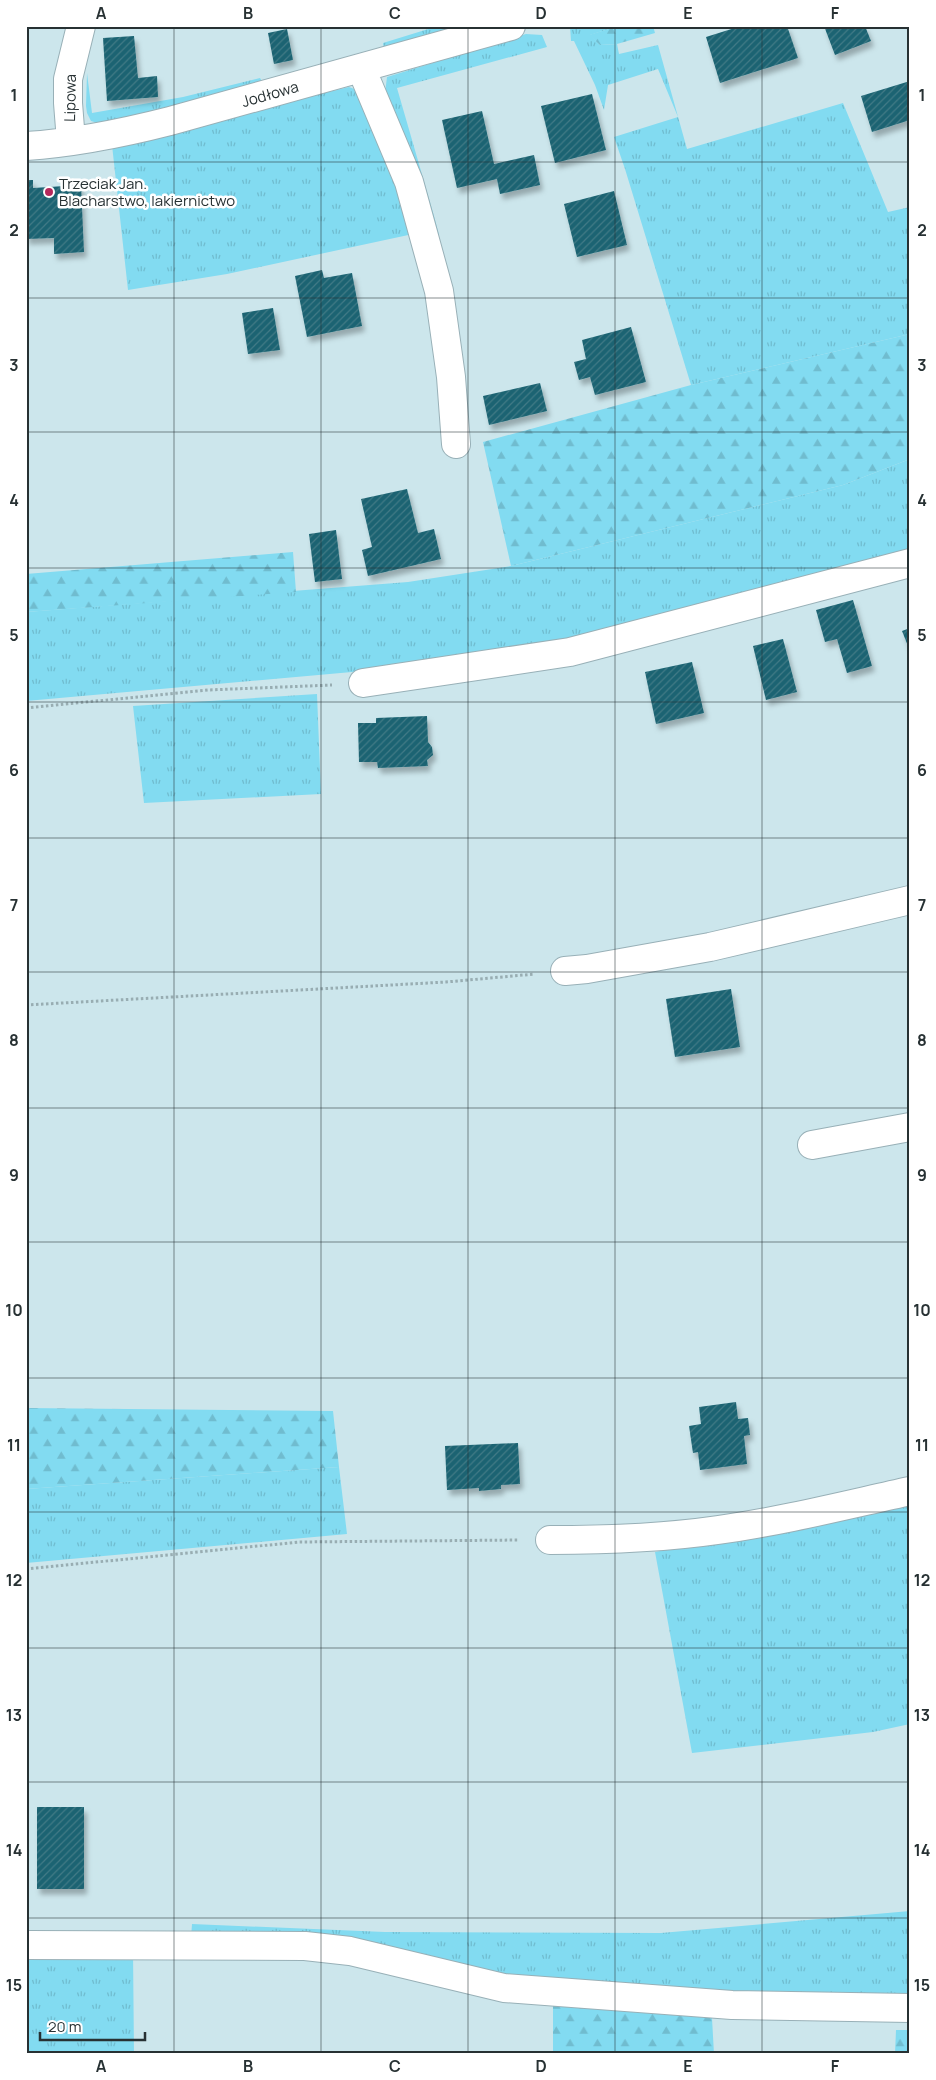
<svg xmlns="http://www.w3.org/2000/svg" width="936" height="2080" viewBox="0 0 936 2080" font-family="Manrope,sans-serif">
  <defs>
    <pattern id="grass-tufts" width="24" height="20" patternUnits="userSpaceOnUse" patternTransform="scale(1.25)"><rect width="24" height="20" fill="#82dbf1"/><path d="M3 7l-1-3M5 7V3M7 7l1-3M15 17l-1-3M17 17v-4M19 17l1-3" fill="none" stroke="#70bccf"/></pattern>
    <pattern id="forest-firs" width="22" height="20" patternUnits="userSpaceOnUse" patternTransform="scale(1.25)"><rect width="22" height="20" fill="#82dbf1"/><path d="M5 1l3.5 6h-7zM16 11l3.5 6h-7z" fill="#70bccf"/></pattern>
    <pattern id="building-hatch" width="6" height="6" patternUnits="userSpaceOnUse" patternTransform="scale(1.25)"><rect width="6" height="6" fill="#1a6372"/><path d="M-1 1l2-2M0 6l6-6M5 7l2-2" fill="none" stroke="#437a86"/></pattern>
    <filter id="shadow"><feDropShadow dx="3" dy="5.5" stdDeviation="2.5" flood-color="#0004"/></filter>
  </defs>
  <rect width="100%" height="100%" fill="#cce6ec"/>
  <path fill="url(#grass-tufts)" d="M438,26H486L384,48L383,43Z
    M570,26H618L590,35L600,45L617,44L619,54L658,45L687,149L843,103L888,212L910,207V334L691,385L625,169L614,137L678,117L658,69L608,85L604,110L595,85L574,41H571Z
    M526,34L542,35L547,47L397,88L434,216L439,235H433L385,93L387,77Z
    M87,73L92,113L183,97L260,78L265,86L104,125L91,121L87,113L86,106Z
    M349,87L362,92L413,234L227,274L128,290L112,145Z
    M910,459V552L567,642L408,667L26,701V612L408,582L511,566L843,485Z
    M317,694L321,794L144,803L133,706Z
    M339,1467L347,1534L26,1563V1489Z
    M910,1500V1724L873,1732L692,1753L655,1552Z
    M910,1911V1997L734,1994L555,1984L191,1938L192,1924L385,1932L661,1933Z
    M133,1950L134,2054H26V1956Z"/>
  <path fill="url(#forest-firs)" d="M618,26H653L655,33L617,44L600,45L589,35Z
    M910,334V459L843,485L511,566L483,442L691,385Z
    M293,552L296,592L26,612V574Z
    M26,1408L333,1411L339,1467L26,1489Z
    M553,2006L712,2018L714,2054H553Z
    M896,2030H910V2054H895Z"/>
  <path fill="url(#building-hatch)" filter="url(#shadow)" d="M741,26H787L798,58L720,83L706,37Z
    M824,26H865L871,41L835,55Z
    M287,29L293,60L274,64L268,33Z
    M134,36L138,78L157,76L158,97L107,101L103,38Z
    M910,81V120L872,132L861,96Z
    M592,94L606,150L555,163L541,106Z
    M482,111L494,164L534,155L540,185L500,194L497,179L457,188L442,120Z
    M26,180H33V188L81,185L84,252L54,254V238L26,239Z
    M614,191L627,245L577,257L564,204Z
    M322,270L324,278L352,273L362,326L307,337L295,276Z
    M273,308L280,350L248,354L242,313Z
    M631,327L646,382L595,395L590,377L579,380L574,362L586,359L582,340Z
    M540,383L547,411L489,425L483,396Z
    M407,489L418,533L434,529L441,559L368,576L362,550L372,547L361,499Z
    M336,530L342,579L315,582L309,534Z
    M853,600L872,666L847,673L837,639L825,642L816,610Z
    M910,628V651L902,631Z
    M783,639L797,692L766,700L753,646Z
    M692,662L704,713L656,724L645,672Z
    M427,716L428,742L432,747L433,755L427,760L428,766L378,768L377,762H359L358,723H376V718Z
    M731,989L740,1047L675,1057L666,999Z
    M736,1402L738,1419L748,1418L750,1435L744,1436L747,1464L700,1470L698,1452L693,1453L689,1426L701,1424L699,1407Z
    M518,1443L520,1484L501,1485V1489L479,1491V1488L447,1490L445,1446Z
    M37,1807H84V1889H37Z"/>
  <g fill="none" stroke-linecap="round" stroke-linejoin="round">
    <g stroke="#98b0b7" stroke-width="30">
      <path id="minor" d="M361,68L409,182L439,291L451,377L456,444
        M71,141L68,103V79L81,26
        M26,146C75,143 123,133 170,121L511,26
        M363,683L570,652L910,563
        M565,971L587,969L710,947L910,900
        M812,1145L910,1127
        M550,1540C606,1540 663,1538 718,1530C783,1521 846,1505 910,1491
        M26,1945L305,1946L350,1951L504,1988L732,2005L910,2008"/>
    </g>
    <path stroke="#98adb2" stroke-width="3" stroke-dasharray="2.5 2.5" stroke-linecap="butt" d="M26,708L208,690L332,685
      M26,1005L446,982L535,974
      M26,1569L299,1542L519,1540"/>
    <use href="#minor" stroke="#fff" stroke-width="28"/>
  </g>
  <path fill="none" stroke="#273133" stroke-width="1" stroke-opacity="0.55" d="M174,26V2054M321,26V2054M468,26V2054M615,26V2054M762,26V2054M26,162H910M26,298H910M26,432H910M26,568H910M26,702H910M26,838H910M26,972H910M26,1108H910M26,1242H910M26,1378H910M26,1512H910M26,1648H910M26,1782H910M26,1918H910"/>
  <circle fill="#b6285b" stroke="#fff" stroke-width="2" cx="49" cy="192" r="5"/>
  <g text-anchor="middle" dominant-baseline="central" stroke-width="5" stroke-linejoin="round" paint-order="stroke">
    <g font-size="15" fill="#273133" stroke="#fff">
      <text transform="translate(270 94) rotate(-16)">Jodłowa</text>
      <text transform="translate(70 98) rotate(-89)">Lipowa</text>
    </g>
    <g font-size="15" fill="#273133" stroke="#fff" text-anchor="start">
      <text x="59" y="183">Trzeciak Jan.<tspan x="59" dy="17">Blacharstwo, lakiernictwo</tspan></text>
    </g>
  </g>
  <rect width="936" height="2080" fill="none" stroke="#ffffff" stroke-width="55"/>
  <path d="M40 2032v8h105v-8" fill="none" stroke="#273133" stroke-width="2.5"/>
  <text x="48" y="2032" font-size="15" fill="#273133" stroke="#ffffff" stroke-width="4" paint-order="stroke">20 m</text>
  <rect x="28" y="28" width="880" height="2024" fill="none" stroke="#273133" stroke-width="2"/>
  <g font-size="16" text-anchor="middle" font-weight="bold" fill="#273133">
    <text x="101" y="19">A</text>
    <text x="248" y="19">B</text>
    <text x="395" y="19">C</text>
    <text x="541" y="19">D</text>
    <text x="688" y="19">E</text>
    <text x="835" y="19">F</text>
    <text x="14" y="101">1</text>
    <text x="922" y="101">1</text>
    <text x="14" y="236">2</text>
    <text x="922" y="236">2</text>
    <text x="14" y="371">3</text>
    <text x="922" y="371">3</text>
    <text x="14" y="506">4</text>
    <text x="922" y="506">4</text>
    <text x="14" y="641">5</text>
    <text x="922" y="641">5</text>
    <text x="14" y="776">6</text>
    <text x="922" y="776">6</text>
    <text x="14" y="911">7</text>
    <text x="922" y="911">7</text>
    <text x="14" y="1046">8</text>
    <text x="922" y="1046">8</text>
    <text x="14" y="1181">9</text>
    <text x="922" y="1181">9</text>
    <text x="14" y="1316">10</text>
    <text x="922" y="1316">10</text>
    <text x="14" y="1451">11</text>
    <text x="922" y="1451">11</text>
    <text x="14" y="1586">12</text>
    <text x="922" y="1586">12</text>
    <text x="14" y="1721">13</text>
    <text x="922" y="1721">13</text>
    <text x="14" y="1856">14</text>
    <text x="922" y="1856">14</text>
    <text x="14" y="1991">15</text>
    <text x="922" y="1991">15</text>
    <text x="101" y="2072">A</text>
    <text x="248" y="2072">B</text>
    <text x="395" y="2072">C</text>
    <text x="541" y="2072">D</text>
    <text x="688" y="2072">E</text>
    <text x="835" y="2072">F</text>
  </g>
</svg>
